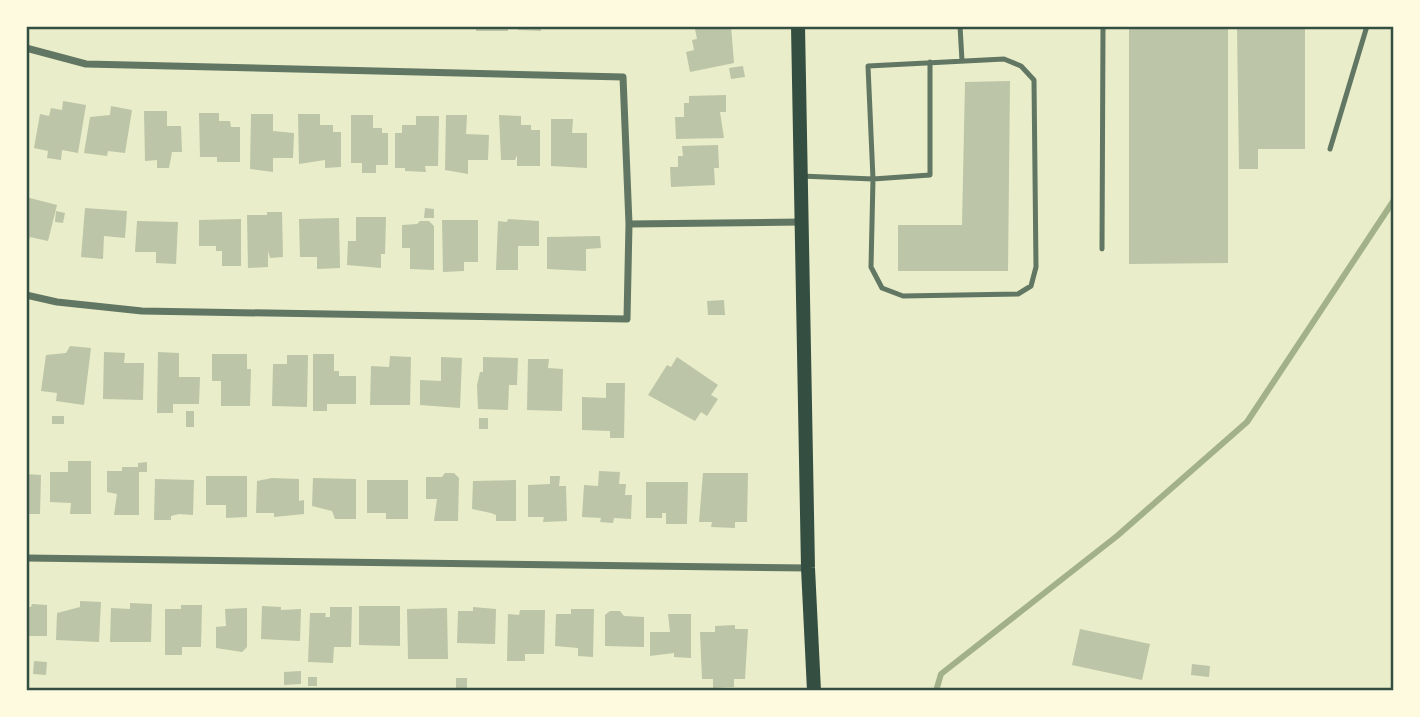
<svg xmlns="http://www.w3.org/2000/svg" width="1420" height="717" viewBox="0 0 1420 717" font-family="'Nunito Sans',sans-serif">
  <rect width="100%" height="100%" fill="#e9edc9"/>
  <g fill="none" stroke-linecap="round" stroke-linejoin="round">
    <path stroke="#a3b18a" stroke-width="6" d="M936,691L941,674L1117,536L1247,422L1394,200"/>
  </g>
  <path fill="#bcc5a7" d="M476,26H508V31H476Z
    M518,26H541V31L518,30Z
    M708,26H731L734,63L690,72L686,52L694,50L692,40L697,39L695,29Z
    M1237,28H1305V149H1258V169H1239Z
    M1129,29H1228V263L1129,264Z
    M743,66L745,77L731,79L729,68Z
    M1010,81L1008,271H898V225H962L965,82Z
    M726,95V112H720L724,138L676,139L675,117H684V103H689V96Z
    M63,101L86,105L78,153L62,150L61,160L47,158L48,151L34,148L40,114L49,116L51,108L62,110Z
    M111,106L132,110L125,153L108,151L107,156L84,153L90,117L110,115Z
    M144,111H167V126H181L182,152H172L169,168H157V160L145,161Z
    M199,113H219V121H230L231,127H240V162H217V157H200Z
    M251,114H273V131L294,133L293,158H273V172L250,169Z
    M298,114H320V125H333V132H341V167L325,168V160L299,164Z
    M351,115H373V128H382V133H388V165H376V173H362V163H351Z
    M446,115H467L466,134L489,135L488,160H468V174L445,170Z
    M499,115L521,116V125H531V130H540V166H517V155L515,160H501Z
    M416,116H439L438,166H425L426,172L405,171V168H395V133H402V125H416Z
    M551,119H573L572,133H587V168L551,166Z
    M718,145L719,168H714L715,185L671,187L670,167H678V156H683L682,146Z
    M26,197L57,205L48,241L30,237L27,247Z
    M85,208L127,211L125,238L104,236L103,259L81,257Z
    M425,208L434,209V218H424Z
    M56,211L65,213L63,223L55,222Z
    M267,212H282L283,257L270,258L268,251V267L248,268L247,215H267Z
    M356,217H386L385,254H381V268L347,265L348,241H356Z
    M339,218L340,268L317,269V257H300L299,219Z
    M241,219V266H222V251H216V246H199V220Z
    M508,219L539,221V246H518V270H496L498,221L507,222Z
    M442,220H478V262H464V271L443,272Z
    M137,221L178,222L176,264L156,263V252H135Z
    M420,221H429L434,226V270L410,269V248H402V225L417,224Z
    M600,236L601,248L586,249V271L547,269V237Z
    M724,300L725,315H708L707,301Z
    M70,346L91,348L84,405L56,401L57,393L41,391L46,355L66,353Z
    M104,352L125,353L124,363H144L143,400L103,399Z
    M158,352L179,353V377H200L199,404H173V413H157Z
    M212,354H247V369H251L250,406H221V381H212Z
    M313,354H334V371H339V376H356V404H327V411H313Z
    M287,355H308L307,407L272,406L273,364H287Z
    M390,356L411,357L410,405H370L371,366L389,367Z
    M441,357L462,358L460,408L420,405V380L441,381Z
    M483,357L518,358L517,385H509L508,410L478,409L477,385L480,372H483Z
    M677,357L718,385L711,395L718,399L707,416L701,412L695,421L648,395L667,365L671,367Z
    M528,359H549L548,368L563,369L562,411L527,410Z
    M606,383H625L624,438H610V431L582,430V397L606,398Z
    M186,411H194V427H186Z
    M52,416H64V424H52Z
    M479,418H488V429H479Z
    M68,461H91V514H70L71,503L50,502V472H68Z
    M147,462V472H139V515H114L117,494L107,492V471H122V467H138V463Z
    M599,471L620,472L619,484H626L625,495H632L631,519L614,518L613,523L600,522L601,518L582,517L584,485L598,486Z
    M445,473H454L459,478L458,521H434L437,499H426V477H442Z
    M703,473H748L747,522H735V528L711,527L712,522H699Z
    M26,474L41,475L40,514H26Z
    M206,476H247V517L226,518V505H206Z
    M550,476H560L559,486H566L567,521L543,522L544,517H528V485L550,484Z
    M272,478L299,479V501L304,500V514L274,517V513H256L257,481Z
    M313,478L356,479V519H335L332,511L312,506Z
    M155,479L194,480L193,515L179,514L171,516V520H154Z
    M367,480H408V519H386V513H367Z
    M516,480V521H496V515L491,513L472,509L473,481Z
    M646,482H688L687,524H666V513H662V518H646Z
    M80,601L101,602L99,642L56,640L57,613L80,607Z
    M130,603L152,604L151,642H110L111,608L130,609Z
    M32,604L47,605V636H26V607H31Z
    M181,605H202L201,647H182V655H165V609H181Z
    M262,606L281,607V610L301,609L300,641L261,639Z
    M359,606H400V646L359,645Z
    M330,607H352L351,647H334L333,663L308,662L310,613H326L325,617H330Z
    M473,607L496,609L495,644L457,643L458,611H473Z
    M247,608V647L242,652L216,648V627L226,626L225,609Z
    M447,608L448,659H408L407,609Z
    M571,609H594L593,657L578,656V648L555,646L556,614H571Z
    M520,610H545L544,654H525V661H507L508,614L519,615Z
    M610,611H620L624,616L644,617V647L605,646V615Z
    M668,614H691V658L674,657V653L650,656V632H670Z
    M735,625V629H748L745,679H734V687L713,688V679H702L700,632H715V626Z
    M1080,629L1150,644L1142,680L1072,665Z
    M34,661L47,662L46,675L33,674Z
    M1192,664L1210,666L1209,677L1191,675Z
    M301,671V684L284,685V672Z
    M308,677H317V686H308Z
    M456,678H467V688H456Z"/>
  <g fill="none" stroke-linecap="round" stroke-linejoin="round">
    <path stroke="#617663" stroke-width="5" d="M960,26L962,61
      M1004,59L1021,66L1034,80L1036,267L1031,286L1018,294L903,296L882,288L871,267L873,179L868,66Z
      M1330,149L1367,26
      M801,176L873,179L930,175V62
      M1102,249L1103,26"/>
    <path stroke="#617663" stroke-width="7" d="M26,48L86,64L623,77L629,224
      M26,295L57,302L142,311L627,319L629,224L802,222
      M26,558L808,568"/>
    <path stroke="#344e41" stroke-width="14" d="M798,26L808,568L814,691"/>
  </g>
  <rect width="1420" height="717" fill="none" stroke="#fefae0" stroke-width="56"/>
  <rect x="28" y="28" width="1364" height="661" fill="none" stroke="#344e41" stroke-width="2.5"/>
</svg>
